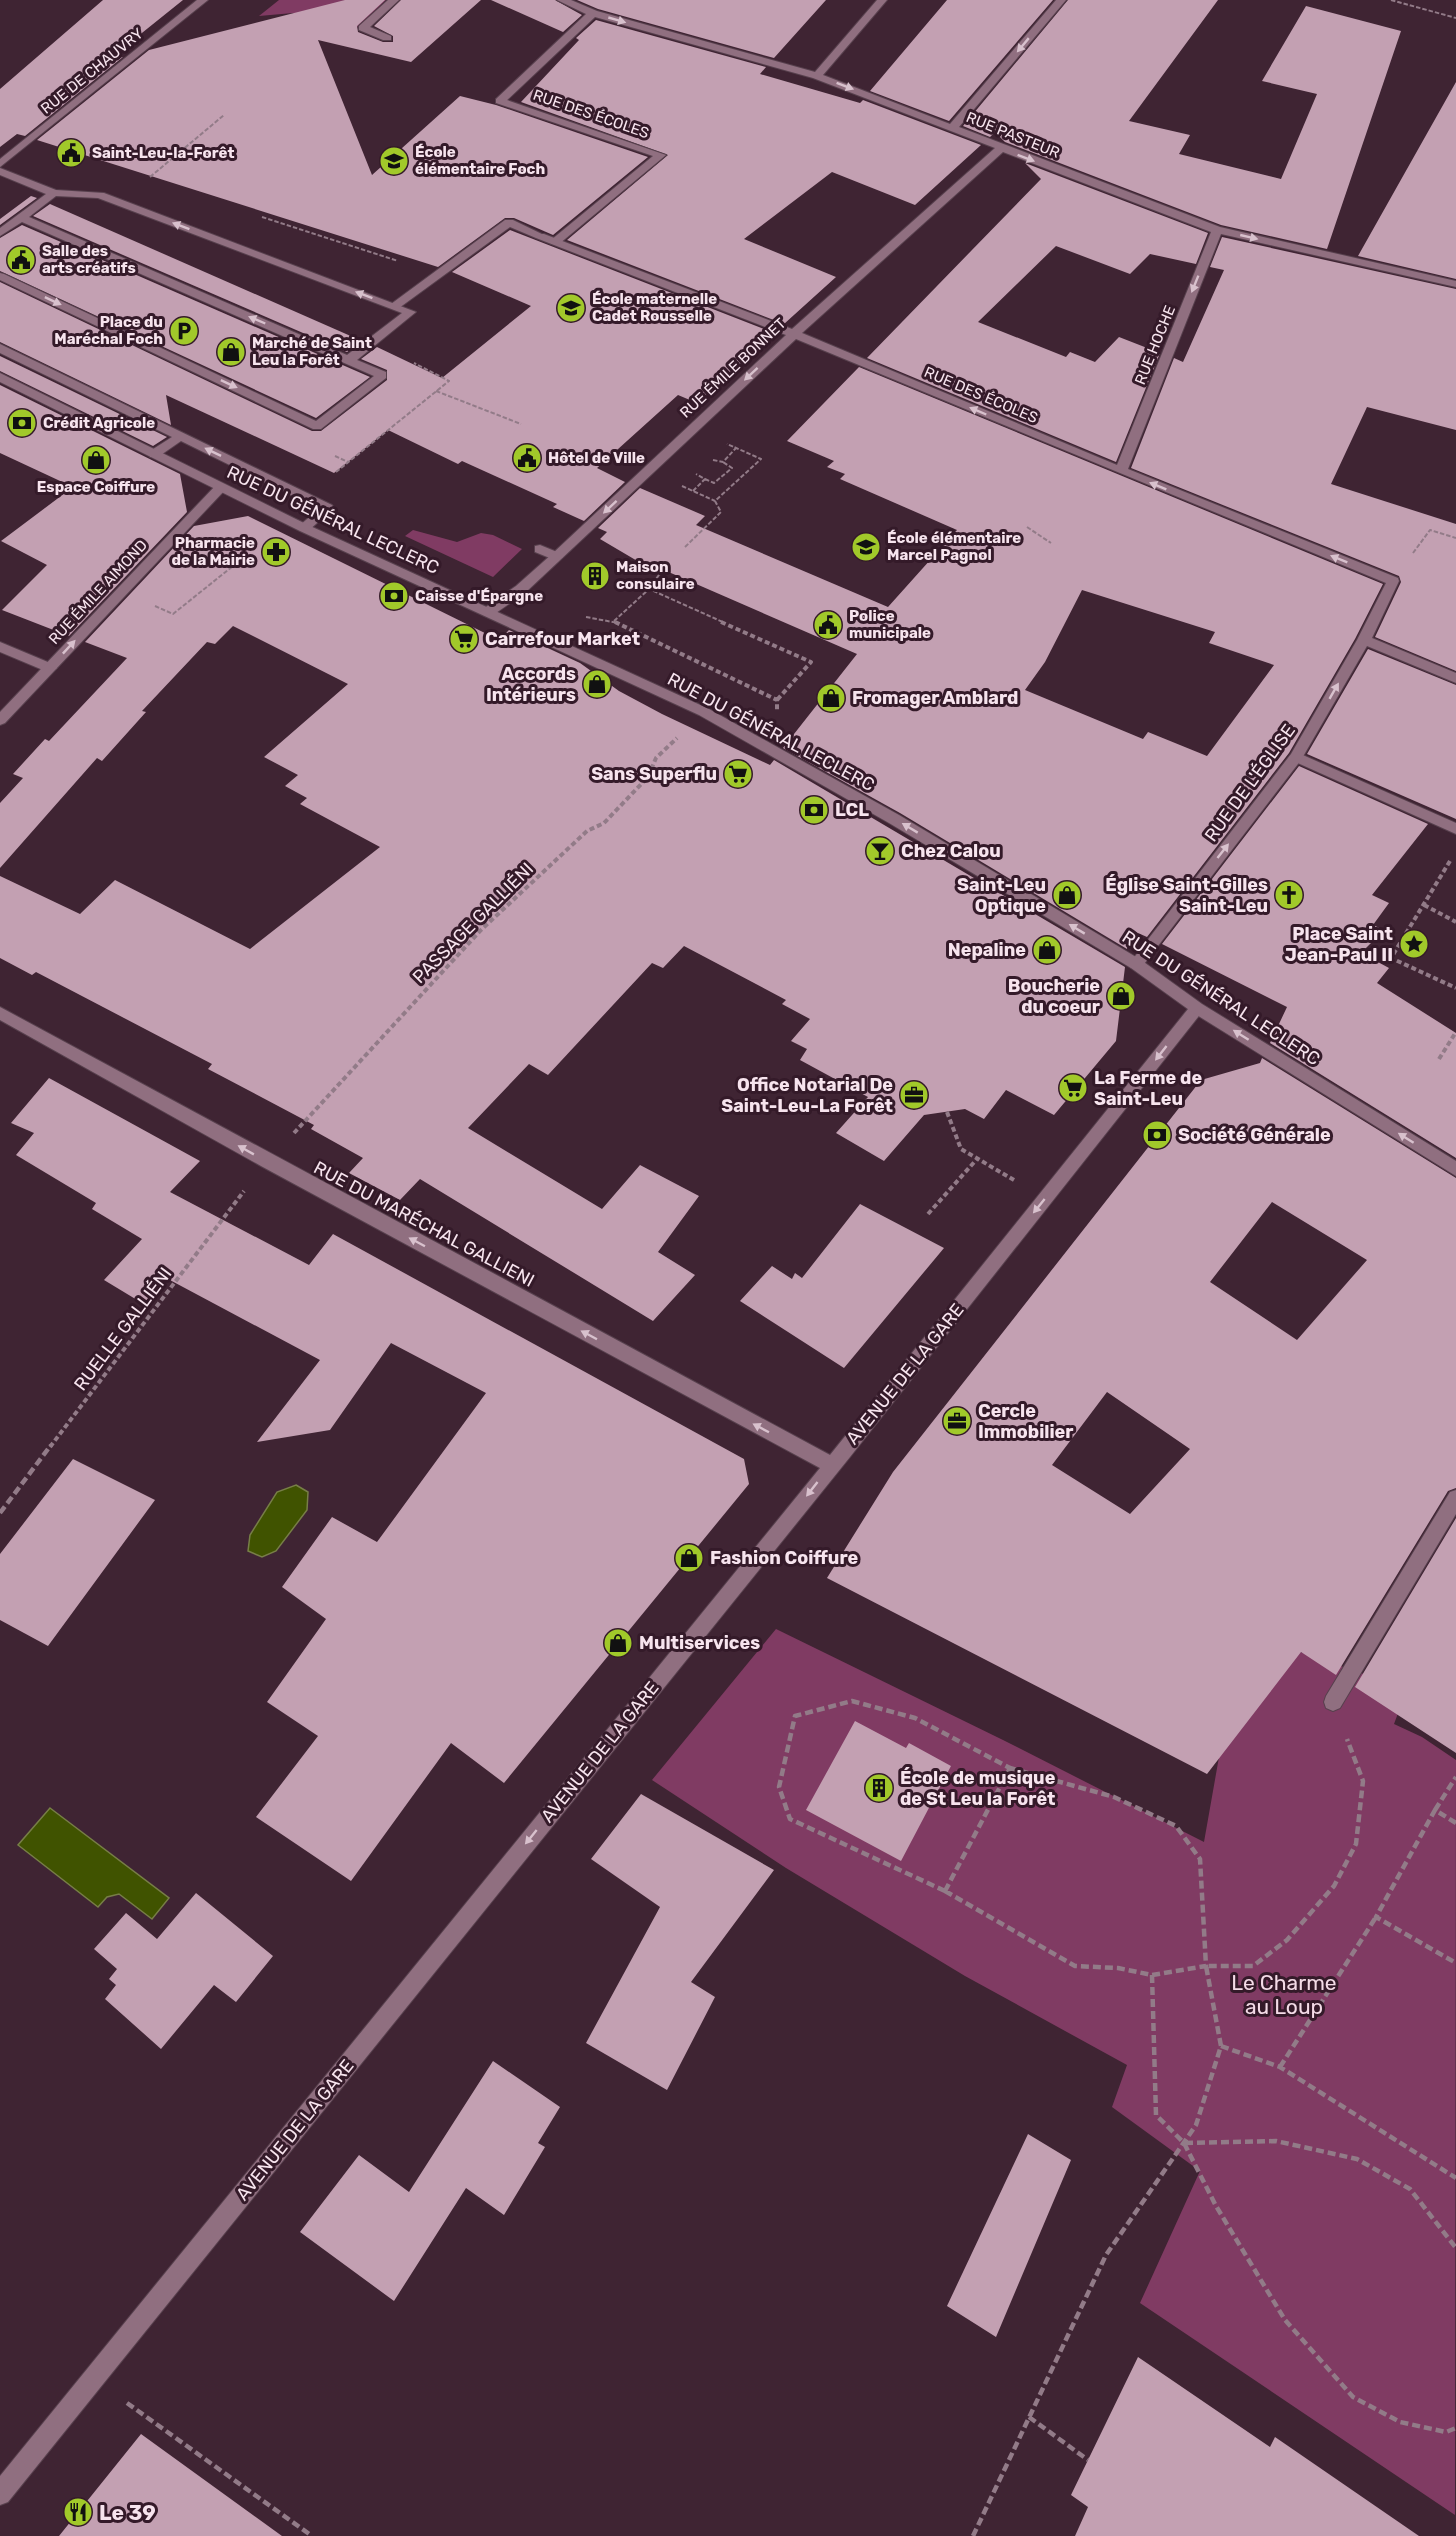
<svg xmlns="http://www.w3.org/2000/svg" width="1456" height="2536" viewBox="0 0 1456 2536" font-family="Rubik,sans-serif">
  <rect width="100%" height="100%" fill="#3f2433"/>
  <path fill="#803b63" d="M279,0H386L357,27L293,13L259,16Z
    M413,530L457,542L481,533L493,535L522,549L493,577L405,536Z
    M776,1629L1003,1740L1204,1842L1228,1706L1283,1646L1407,1689L1394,1724L1422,1737L1456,1760L1455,2515L1140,2303L1200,2171L1112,2107L1127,2065L965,1976L786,1868L652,1780Z"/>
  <path fill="#405300" stroke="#777e47" stroke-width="1.5" d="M296,1485L308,1492L307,1510L276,1551L262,1557L248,1551L250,1535L277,1492Z
    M50,1808L169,1898L152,1919L119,1894L107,1897L98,1907L18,1845Z"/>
  <path fill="#c3a0b2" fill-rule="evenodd" d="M103,0H183L107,61L123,57L25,136L17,134L0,147V89Z
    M345,0H385L357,26L358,32L383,42H393V36L374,26L401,0H481L411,62L318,40L372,175L460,96L496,105L648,157L553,235L514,218H505L438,267L37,140L149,50Z
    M491,0H555L582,15L563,32Z
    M577,0H826L774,58L598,9Z
    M947,0H1053L949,121L870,91Z
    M1068,0H1218L1129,121L1190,135L1179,154L1281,179L1317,94L1262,81L1306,6L1401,31L1327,249L1221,225L1005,142L995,132L990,137L963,126Z
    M596,20L766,67L760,74L860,103L863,100L981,145L915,205L832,172L744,239L836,277L784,324L567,240L668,155L521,102L579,40L576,38Z
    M1456,82V279L1358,256Z
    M1025,163L1208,233L1196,264L1150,254L1130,274L1056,246L978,322L1066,357L1070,352L1095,362L1119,337L1160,353L1116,462L867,358L1041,179Z
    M31,196L37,198L0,225V219Z
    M50,204L362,341L347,352L33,216Z
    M22,225L370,377L316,418L0,271V238Z
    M510,230L774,333L697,403L678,395L597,468L625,482L584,521L553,507L557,504L462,461L458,464L388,430L334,473L166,395L171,425L0,342V282L312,431H321L387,380V370L361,359L377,347L442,378L531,306L452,272Z
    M1222,237L1456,289V430L1367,407L1331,484L1456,524V671L1375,637L1401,582L1399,576L1131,468L1174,358L1183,362L1224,270L1210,267Z
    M0,356L167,437L153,446L0,371Z
    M859,367L1383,584L1355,639L1289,753L1147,937L1129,929L1127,949L900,813L783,748L857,654L641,560L639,562L600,539L607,532L598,528L640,488L705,516L696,525L888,607L957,530L840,479L845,474L827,467L834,461L787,441ZM1082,590L1215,632L1209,643L1274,665L1207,756L1148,732L1143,739L1025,690L1045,662Z
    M0,385L180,474L187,512L69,636L2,610L47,565L1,541L73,487L0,453Z
    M248,516L499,640L509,630L580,663L619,691L662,714L770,765L774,760L1125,967L1116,1041L1054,1115L1006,1090L984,1119L965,1109L924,1115L884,1161L836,1133L868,1097L800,1060L807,1049L791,1041L810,1019L782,1004L786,1000L684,946L663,968L652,963L548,1075L529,1064L468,1128L602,1209L640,1165L699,1196L658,1252L695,1275L653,1321L420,1179L400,1200L349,1173L363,1158L311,1129L314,1125L208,1069L212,1064L36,972L32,975L0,958V876L80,914L115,880L250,949L380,847L300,804L307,798L285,786L298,775L264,757L348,684L233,626L215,644L207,642L142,711L146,712L102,761L97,758L0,868V803L23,778L13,774L45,739L49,741L127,658L85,642L194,526Z
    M1368,649L1456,685V819L1307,754Z
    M1299,766L1428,824L1372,895L1389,903L1373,925L1384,930L1364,950L1367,951L1363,954L1389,968L1377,983L1456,1033V1158L1270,1043L1287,1007L1162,944Z
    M1262,1058L1456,1178V1488L1448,1491L1336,1675L1301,1652L1207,1774L827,1578L893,1472L1201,1080L1260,1063ZM1272,1202L1367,1260L1297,1340L1210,1282ZM1107,1392L1190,1449L1130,1514L1052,1465Z
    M49,1078L200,1161L170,1192L309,1265L333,1234L744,1459L749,1484L504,1783L451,1743L351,1881L256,1817L318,1736L267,1702L326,1619L282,1587L332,1517L377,1542L486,1393L391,1343L330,1430L257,1442L320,1360L168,1279L147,1306L104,1280L142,1239L92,1209L96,1203L16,1155L34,1133L11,1123Z
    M860,1204L944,1248L844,1368L740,1301L772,1266L792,1279L795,1273L802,1278Z
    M73,1459L155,1500L48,1646L0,1620V1554Z
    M1456,1518V1753L1355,1687Z
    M855,1721L906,1748L909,1743L951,1766L901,1861L806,1810Z
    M641,1794L774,1870L691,1982L715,1997L667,2090L586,2043L660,1907L591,1859Z
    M196,1893L273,1956L236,2002L214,1985L161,2049L105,1999L116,1985L109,1979L117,1969L94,1949L126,1913L157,1939Z
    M493,2061L560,2107L538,2143L545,2147L504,2215L466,2188L394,2301L300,2232L359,2155L409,2192Z
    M1028,2134L1071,2160L996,2337L947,2306Z
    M1138,2357L1270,2447L1275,2437L1419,2536H1075L1088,2507L1071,2495Z
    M141,2434L282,2536H59Z"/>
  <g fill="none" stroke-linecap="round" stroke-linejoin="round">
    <g stroke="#57404d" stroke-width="2">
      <path id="service" d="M388,0H399L370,27L391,36V40H383L359,30V26Z
        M0,168L56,190L104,193L416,312L357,360L386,372V378L321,429H313L0,280V273L4,274L316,421L374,376L22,222L0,236V228L46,194L0,175ZM56,196L98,198L402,313L347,355L29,217Z
        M0,344L332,505L334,508L308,531H300V525L319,509L181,441L158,457H150V451L172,437L0,353Z
        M540,545L562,554L563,557L557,561L535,552V546Z
        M0,642L55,665L57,668L50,673L0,652Z
        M1296,752L1456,823V834L1291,760L1289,757Z"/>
    </g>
    <g stroke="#57404d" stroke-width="2">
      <path id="pedestrian" d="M496,99H504L666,155L559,244H551V240L653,156L496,103Z
        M505,220H513L546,236L536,238L510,227L399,308H391V304Z
        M1456,1490V1514L1340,1708L1333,1711L1326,1708L1324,1702L1326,1696L1450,1492Z"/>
    </g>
    <g stroke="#57404d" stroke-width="2">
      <path id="minor" d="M557,0H571L597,11L815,72L877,0H887L823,75L950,124L1056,0H1066L959,127L1220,227L1456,281V287L1221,234L1128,469L1398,578L1399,581L1372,638L1456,673V683L1367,646L1301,760L1141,968H1131L1129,964L1291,754L1357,640L1386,583L796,339L526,592L493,615H483V609L516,586L552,554L786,335L536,238V234H544L792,329L995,148L813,78L595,17L504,103H496V99L586,14ZM1003,152L1211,232L1117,465L802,333Z
        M221,483L227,487L225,490L5,723L0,725V712L217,484Z
        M1197,1002L1205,1008L1202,1012L850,1457L8,2502L0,2505V2476L820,1468L261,1166L0,1020V1007L830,1455L1192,1004Z"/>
    </g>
    <g stroke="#57404d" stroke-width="2">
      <path id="tertiary" d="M197,0H208L0,167V159Z
        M0,373L308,525L709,709L899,815L1141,960L1202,1004L1456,1161V1176L1192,1012L1131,968L889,823L699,715L300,531L0,382Z"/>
    </g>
    <path stroke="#927b88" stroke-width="2" stroke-dasharray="4.5 2" stroke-linecap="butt" d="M1391,0L1456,18
      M65,154L81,159
      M150,177L224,115
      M262,217L398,261
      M436,391L521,424
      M335,456L348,462
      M713,460L723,462L736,448L727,444
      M336,472L449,381L414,363
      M705,479L714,483L732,468L723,462
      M682,486L715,501
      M693,491L705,479L696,474
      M1027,527L1051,543
      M685,547L721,512L715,501L761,459L734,447
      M1413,553L1430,530L1456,538
      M649,589L661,572
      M155,606L173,614L233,566
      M586,617L618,623
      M614,621L649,589L725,623"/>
    <path stroke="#927b88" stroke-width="4" stroke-dasharray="5 3" stroke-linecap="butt" d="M615,622L777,700V711
      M721,622L811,662L777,700
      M1450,861L1391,958L1456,988
      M1424,905L1456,922
      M1439,1059L1456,1032
      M947,1112L961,1149L1014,1180
      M294,1133L481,930L587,831L604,823L648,777L656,758L677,738
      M928,1214L977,1159
      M50,1447L244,1191"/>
    <path stroke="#927b88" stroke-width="4.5" stroke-dasharray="8 4" stroke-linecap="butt" d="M0,1513L51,1445
      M1435,1810L1456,1777
      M1456,1823L1435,1810L1376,1917L1456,1963
      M945,1891L1075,1966L1118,1968L1152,1975L1206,1966L1200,1859L1176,1826L1114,1797L1010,1768
      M945,1891L790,1819L779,1787L795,1716L852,1701L915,1718L1010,1768
      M945,1891L1010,1768
      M1152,1975L1156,2115L1184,2143L1216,2206L1285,2320L1353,2397L1400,2422L1446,2432L1456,2428
      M1221,2046L1280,2067L1456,2178
      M1280,2067L1376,1917
      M1185,2143L1276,2141L1357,2159L1410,2189L1456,2248
      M127,2403L312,2536
      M1029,2417L1088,2460
      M973,2536L1106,2255L1196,2125L1221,2046L1206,1966H1253L1287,1940L1334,1886L1356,1844L1363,1781L1347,1739"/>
    <use href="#service" fill="#906f80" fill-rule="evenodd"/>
    <use href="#pedestrian" fill="#906f80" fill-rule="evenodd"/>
    <use href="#minor" fill="#906f80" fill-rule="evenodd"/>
    <use href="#tertiary" fill="#906f80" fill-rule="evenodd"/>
  </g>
  <defs><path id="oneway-solid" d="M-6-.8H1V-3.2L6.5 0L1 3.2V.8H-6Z" transform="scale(1.5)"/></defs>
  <g fill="#d8c1cd">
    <use href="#oneway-solid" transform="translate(617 20) rotate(16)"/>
    <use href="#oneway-solid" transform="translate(1023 45) rotate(130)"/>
    <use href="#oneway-solid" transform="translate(845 86) rotate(21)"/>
    <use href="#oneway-solid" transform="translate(1026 158) rotate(21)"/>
    <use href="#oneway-solid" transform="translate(181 226) rotate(-159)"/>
    <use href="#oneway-solid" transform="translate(1249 237) rotate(13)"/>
    <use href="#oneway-solid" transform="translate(1195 284) rotate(112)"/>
    <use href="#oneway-solid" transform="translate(364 295) rotate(-159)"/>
    <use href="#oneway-solid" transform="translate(53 301) rotate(25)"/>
    <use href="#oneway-solid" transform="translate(257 320) rotate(-157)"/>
    <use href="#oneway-solid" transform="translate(751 374) rotate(137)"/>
    <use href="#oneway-solid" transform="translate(229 384) rotate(25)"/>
    <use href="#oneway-solid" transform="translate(978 411) rotate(-157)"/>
    <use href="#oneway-solid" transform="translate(213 452) rotate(-154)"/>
    <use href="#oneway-solid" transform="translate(1158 486) rotate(-158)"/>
    <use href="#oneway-solid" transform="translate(610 507) rotate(137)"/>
    <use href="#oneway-solid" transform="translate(1339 559) rotate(-158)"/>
    <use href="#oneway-solid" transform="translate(69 647) rotate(-47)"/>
    <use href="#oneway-solid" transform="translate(1334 691) rotate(-60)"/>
    <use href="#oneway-solid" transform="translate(910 828) rotate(-149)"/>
    <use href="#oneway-solid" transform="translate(1223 851) rotate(-52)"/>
    <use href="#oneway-solid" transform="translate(1077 929) rotate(-149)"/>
    <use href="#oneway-solid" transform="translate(1241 1035) rotate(-148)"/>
    <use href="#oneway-solid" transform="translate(1161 1053) rotate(128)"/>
    <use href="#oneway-solid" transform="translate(1406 1138) rotate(-148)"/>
    <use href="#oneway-solid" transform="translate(246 1150) rotate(-151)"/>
    <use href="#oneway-solid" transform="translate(1039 1206) rotate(129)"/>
    <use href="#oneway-solid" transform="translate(417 1242) rotate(-152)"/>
    <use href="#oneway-solid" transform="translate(589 1335) rotate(-152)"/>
    <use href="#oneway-solid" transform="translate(761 1428) rotate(-152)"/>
    <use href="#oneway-solid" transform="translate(812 1489) rotate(128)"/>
    <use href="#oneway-solid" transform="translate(531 1837) rotate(129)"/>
  </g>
  <defs>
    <g id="civic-disc" transform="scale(1.5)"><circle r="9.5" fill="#a1c92a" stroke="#341a29"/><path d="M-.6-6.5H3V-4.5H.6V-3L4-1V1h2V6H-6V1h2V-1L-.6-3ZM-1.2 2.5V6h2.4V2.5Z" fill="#111"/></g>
    <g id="school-disc" transform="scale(1.5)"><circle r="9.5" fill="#a1c92a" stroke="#341a29"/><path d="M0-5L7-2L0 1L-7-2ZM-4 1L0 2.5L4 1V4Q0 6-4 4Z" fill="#111"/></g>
    <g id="parking-disc" transform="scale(1.5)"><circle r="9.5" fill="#a1c92a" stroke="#341a29"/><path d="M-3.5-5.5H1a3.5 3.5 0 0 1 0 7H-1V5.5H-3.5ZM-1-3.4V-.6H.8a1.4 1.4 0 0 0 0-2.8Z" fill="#111"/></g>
    <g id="shop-disc" transform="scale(1.5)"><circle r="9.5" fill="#a1c92a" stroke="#341a29"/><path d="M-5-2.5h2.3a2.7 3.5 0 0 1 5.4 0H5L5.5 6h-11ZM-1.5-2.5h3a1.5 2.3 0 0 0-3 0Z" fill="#111"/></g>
    <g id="bank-disc" transform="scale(1.5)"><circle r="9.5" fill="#a1c92a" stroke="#341a29"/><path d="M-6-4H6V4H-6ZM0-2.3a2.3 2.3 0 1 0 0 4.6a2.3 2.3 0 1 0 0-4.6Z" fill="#111"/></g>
    <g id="pharmacy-disc" transform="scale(1.5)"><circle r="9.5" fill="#a1c92a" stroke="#341a29"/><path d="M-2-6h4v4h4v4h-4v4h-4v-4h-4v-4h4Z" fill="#111"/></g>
    <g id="building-disc" transform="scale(1.5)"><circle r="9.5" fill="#a1c92a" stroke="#341a29"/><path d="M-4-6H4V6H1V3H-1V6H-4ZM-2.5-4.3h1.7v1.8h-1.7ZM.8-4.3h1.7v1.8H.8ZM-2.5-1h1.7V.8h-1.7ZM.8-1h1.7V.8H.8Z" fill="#111"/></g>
    <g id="supermarket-disc" transform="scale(1.5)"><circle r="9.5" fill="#a1c92a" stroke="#341a29"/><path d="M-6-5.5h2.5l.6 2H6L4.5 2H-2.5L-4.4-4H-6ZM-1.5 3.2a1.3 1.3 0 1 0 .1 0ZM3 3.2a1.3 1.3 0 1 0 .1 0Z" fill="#111"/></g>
    <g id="bar-disc" transform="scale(1.5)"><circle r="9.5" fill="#a1c92a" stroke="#341a29"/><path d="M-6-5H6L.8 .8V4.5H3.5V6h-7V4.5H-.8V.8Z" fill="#111"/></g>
    <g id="church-disc" transform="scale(1.5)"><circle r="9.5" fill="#a1c92a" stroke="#341a29"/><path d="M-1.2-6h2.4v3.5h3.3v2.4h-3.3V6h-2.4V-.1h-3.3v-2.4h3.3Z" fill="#111"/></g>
    <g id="sight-disc" transform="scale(1.5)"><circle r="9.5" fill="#a1c92a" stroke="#341a29"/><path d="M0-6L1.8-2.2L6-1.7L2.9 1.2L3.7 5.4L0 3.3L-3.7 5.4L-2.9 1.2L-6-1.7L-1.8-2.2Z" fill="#111"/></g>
    <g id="office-disc" transform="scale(1.5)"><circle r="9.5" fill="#a1c92a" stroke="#341a29"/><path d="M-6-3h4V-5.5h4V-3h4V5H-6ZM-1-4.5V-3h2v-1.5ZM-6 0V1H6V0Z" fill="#111"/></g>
    <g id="restaurant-disc" transform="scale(1.5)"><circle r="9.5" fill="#a1c92a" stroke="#341a29"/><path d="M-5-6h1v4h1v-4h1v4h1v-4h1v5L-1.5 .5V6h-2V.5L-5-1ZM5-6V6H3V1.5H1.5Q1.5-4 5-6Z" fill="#111"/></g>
  </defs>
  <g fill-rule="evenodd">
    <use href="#civic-disc" x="71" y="153"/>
    <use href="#school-disc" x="394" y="161"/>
    <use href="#civic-disc" x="21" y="260"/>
    <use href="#school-disc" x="571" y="308"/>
    <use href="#parking-disc" x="184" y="331"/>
    <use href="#shop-disc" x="231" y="352"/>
    <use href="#bank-disc" x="22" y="423"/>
    <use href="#civic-disc" x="527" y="458"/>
    <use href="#shop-disc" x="96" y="460"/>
    <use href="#school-disc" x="866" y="547"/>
    <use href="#pharmacy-disc" x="276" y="552"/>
    <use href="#building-disc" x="595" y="576"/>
    <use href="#bank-disc" x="394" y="596"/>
    <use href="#civic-disc" x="828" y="625"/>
    <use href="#supermarket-disc" x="464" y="639"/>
    <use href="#shop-disc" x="597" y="684"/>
    <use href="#shop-disc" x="831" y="698"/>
    <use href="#supermarket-disc" x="738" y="774"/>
    <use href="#bank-disc" x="814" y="810"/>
    <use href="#bar-disc" x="880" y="851"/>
    <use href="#shop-disc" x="1067" y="895"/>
    <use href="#church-disc" x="1289" y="895"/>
    <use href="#sight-disc" x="1414" y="944"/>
    <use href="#shop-disc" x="1047" y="950"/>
    <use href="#shop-disc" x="1121" y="996"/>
    <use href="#supermarket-disc" x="1073" y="1088"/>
    <use href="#office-disc" x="914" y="1095"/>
    <use href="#bank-disc" x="1157" y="1135"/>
    <use href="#office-disc" x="957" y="1421"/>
    <use href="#shop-disc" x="689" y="1558"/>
    <use href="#shop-disc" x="618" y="1643"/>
    <use href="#building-disc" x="879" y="1788"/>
    <use href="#restaurant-disc" x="78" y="2512"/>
  </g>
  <g text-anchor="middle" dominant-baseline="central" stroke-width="6" stroke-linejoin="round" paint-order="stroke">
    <g font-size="15" fill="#f7e4ee" stroke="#341a29">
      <text transform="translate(92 71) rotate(-39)">RUE DE CHAUVRY</text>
      <text transform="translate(591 114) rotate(19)">RUE DES ÉCOLES</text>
      <text transform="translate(1013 135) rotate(22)">RUE PASTEUR</text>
      <text transform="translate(1155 345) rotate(-68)">RUE HOCHE</text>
      <text transform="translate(733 368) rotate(-43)">RUE ÉMILE BONNET</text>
      <text transform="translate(981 395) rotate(23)">RUE DES ÉCOLES</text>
      <text transform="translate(98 592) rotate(-47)">RUE ÉMILE AIMOND</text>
    </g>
    <g font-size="15" font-weight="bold" fill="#f7e4ee" stroke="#341a29" text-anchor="start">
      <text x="415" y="152">École<tspan x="415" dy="17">élémentaire Foch</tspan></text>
      <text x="92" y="153">Saint-Leu-la-Forêt</text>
      <text x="42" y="251">Salle des<tspan x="42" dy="17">arts créatifs</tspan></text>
      <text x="592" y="299">École maternelle<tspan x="592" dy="17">Cadet Rousselle</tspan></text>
      <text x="163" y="322" text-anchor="end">Place du<tspan x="163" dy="17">Maréchal Foch</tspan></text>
      <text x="252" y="343">Marché de Saint<tspan x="252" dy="17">Leu la Forêt</tspan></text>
      <text x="43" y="423">Crédit Agricole</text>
      <text x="548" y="458">Hôtel de Ville</text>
      <text x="96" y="487" text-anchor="middle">Espace Coiffure</text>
      <text x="887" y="538">École élémentaire<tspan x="887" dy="17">Marcel Pagnol</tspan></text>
      <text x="255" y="543" text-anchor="end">Pharmacie<tspan x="255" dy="17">de la Mairie</tspan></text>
      <text x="616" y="567">Maison<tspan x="616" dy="17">consulaire</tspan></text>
      <text x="415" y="596">Caisse d'Épargne</text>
      <text x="849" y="616">Police<tspan x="849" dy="17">municipale</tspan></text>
    </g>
    <g font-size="18" fill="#f7e4ee" stroke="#341a29">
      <text transform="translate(333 520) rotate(25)">RUE DU GÉNÉRAL LECLERC</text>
      <text transform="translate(771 732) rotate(28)">RUE DU GÉNÉRAL LECLERC</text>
      <text transform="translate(1250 783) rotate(-54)">RUE DE L'ÉGLISE</text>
      <text transform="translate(473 923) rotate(-45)">PASSAGE GALLIÉNI</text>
      <text transform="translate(1221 998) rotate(33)">RUE DU GÉNÉRAL LECLERC</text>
      <text transform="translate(424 1224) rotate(28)">RUE DU MARÉCHAL GALLIENI</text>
      <text transform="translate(123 1329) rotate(-53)">RUELLE GALLIÉNI</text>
      <text transform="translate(905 1374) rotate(-51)">AVENUE DE LA GARE</text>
      <text transform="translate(600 1752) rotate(-51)">AVENUE DE LA GARE</text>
      <text transform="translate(295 2130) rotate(-51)">AVENUE DE LA GARE</text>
    </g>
    <g font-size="18" font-weight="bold" fill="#f7e4ee" stroke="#341a29" text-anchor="start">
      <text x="485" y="639">Carrefour Market</text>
      <text x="576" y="674" text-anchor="end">Accords<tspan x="576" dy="21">Intérieurs</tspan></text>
      <text x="852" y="698">Fromager Amblard</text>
      <text x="717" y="774" text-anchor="end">Sans Superflu</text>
      <text x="835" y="810">LCL</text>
      <text x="901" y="851">Chez Calou</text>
      <text x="1046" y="885" text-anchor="end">Saint-Leu<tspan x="1046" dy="21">Optique</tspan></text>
      <text x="1268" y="885" text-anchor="end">Église Saint-Gilles<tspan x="1268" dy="21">Saint-Leu</tspan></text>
      <text x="1393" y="934" text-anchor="end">Place Saint<tspan x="1393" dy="21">Jean-Paul II</tspan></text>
      <text x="1026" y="950" text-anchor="end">Nepaline</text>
      <text x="1100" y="986" text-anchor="end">Boucherie<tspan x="1100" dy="21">du coeur</tspan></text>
      <text x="1094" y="1078">La Ferme de<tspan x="1094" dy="21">Saint-Leu</tspan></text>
      <text x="893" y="1085" text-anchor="end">Office Notarial De<tspan x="893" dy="21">Saint-Leu-La Forêt</tspan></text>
      <text x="1178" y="1135">Société Générale</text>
      <text x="978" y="1411">Cercle<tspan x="978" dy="21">Immobilier</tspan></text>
      <text x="710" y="1558">Fashion Coiffure</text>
      <text x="639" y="1643">Multiservices</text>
      <text x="900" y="1778">École de musique<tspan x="900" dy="21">de St Leu la Forêt</tspan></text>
    </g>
    <g font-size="21" fill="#f4dbe7" stroke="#341a29">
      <text x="1284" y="1982">Le Charme<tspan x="1284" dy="24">au Loup</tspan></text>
    </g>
    <g font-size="21" font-weight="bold" fill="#f7e4ee" stroke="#341a29" text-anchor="start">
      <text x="99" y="2512">Le 39</text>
    </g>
  </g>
</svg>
